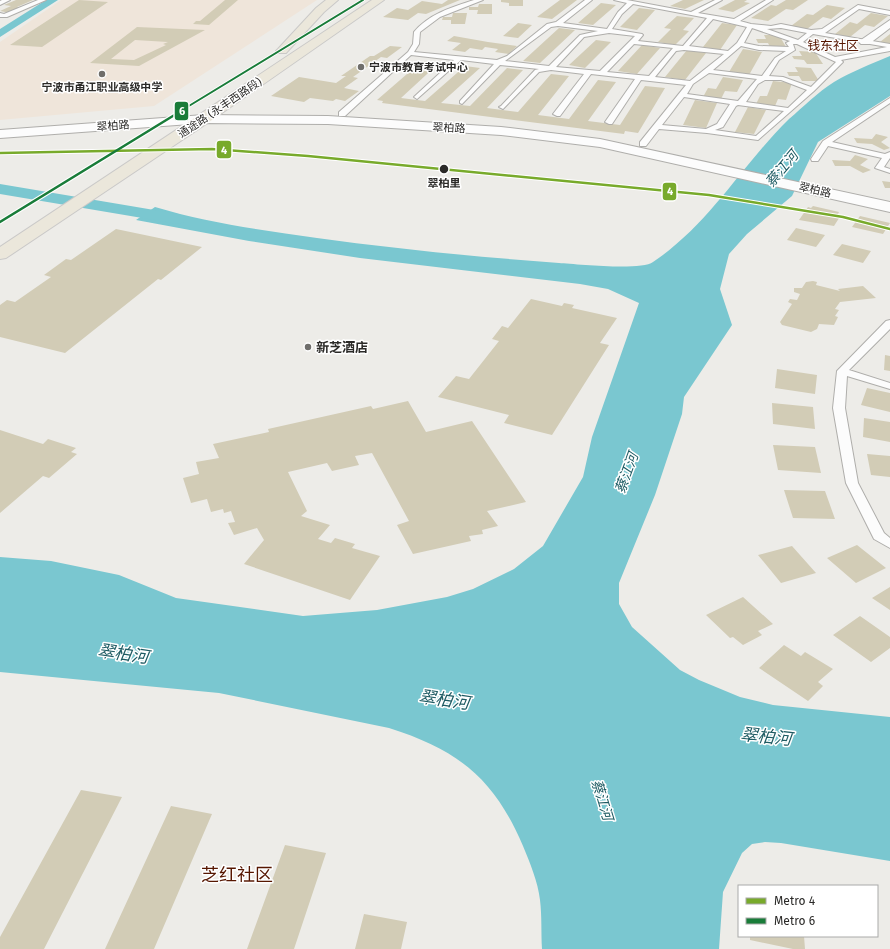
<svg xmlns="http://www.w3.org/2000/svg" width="890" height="949" viewBox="0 0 890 949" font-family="'Fira Sans','Noto Sans SC',sans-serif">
  <rect width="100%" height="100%" fill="#edece8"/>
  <path fill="#efe5da" d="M61,0H317L154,106L0,120V42Z"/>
  <path fill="#7ac7d0" d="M46,0H58L0,37V29Z
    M890,56V96L818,142L792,196L747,234L729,254L720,289L732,325L684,397L682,414L655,495L619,583V604L632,627L680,670L699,680L740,697L773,705L890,717V861L781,843L765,842L752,844L742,853L723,892L719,949H542C541,933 542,916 540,900C538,882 530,863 523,846C494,778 458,750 389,728L219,693L0,672V557L51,561L119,575L176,598L303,616L377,610L447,597L473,589L514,569L543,546L583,477L592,437L639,303L608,289L580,284L360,258L249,241L136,220L155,207C208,223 262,230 317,238C397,249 478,257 559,263C576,264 641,271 653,262C709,225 742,165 789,119C803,107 818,92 834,82C851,72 871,64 890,56Z"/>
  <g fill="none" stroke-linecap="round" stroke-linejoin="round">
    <path fill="#7ac7d0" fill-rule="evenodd" d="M0,184L178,214L184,216L186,219L184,222L178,224L0,194Z"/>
  </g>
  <path fill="#d2ccb6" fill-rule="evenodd" d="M16,0H33L17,7L23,8L10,13L0,11L11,6L4,5Z
    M79,0L108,2L42,47L10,45Z
    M225,0H238L209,25L193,24L196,21H200Z
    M448,0H460L426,14L418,13L408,20L383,17L397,8L408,10L422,1L442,4Z
    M501,0H523V6H509V3L501,2Z
    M560,0H577L552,19L537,17Z
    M683,0H704L685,9L670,6Z
    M735,0H747L744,2L750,3L733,12L718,9Z
    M786,0H808L793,10L786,9L768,21L751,18L771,5L776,6Z
    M601,3L616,5L593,25L578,23Z
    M479,4H492V14H477L478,10H469V7H478Z
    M827,5L845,8L831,19L823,17L807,29L791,26L807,14L813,15Z
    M639,8L655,10L637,30L620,27Z
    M453,13H467L465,24H451V20H442L443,17H452Z
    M871,13L888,16L874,27L865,25L850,37L835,34L850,22L857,24Z
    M677,16L694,18L683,30L689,31L675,45L658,42L671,29L664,28Z
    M518,23L532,25L518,38L503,36Z
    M722,23L737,25L720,50L703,47Z
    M137,27L205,30L139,66L90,63ZM135,40L168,42L163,44L166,45L134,60L111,59Z
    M559,28L575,30L540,63L523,61Z
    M890,34V44L880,42Z
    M764,35H779L786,47H770L768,43H758L756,39H766Z
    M454,36L488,42L517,46L509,54L495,52L498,49L485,47L482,50L470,48L465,52L452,50L461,43L447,41Z
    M596,40L611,42L585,68L569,65Z
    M642,45L660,48L637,74L618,71Z
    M390,46L402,47L387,58L381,57L353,77L358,78L344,88L359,91L345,101L336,99L333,101L310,98L304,102L271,96L299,77L336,83L346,76H341L370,56H374Z
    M743,49L762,52L749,75L729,72Z
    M687,50L706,53L685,80L665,77Z
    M799,51L815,52L823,64H807L804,60L794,59L792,56H802Z
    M422,61L439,63L401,98L425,101L465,66L480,68L441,103L470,106L507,68L523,70L487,108L518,112L551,74L569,76L538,115L569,119L598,80L616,82L588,121L620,125L645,86L665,88L638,133L625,131L624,134L382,103L383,101L377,100Z
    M795,67L811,68L819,81H802L799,76H789L787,72H798Z
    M723,77L743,80L737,92L725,91L721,99L703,97L708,88L716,89Z
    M773,81L792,83L786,100L778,99L775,106L756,104L760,96H767Z
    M695,100L717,103L706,128L683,125Z
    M748,107L766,110L754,134L735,132Z
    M876,134L888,137L881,142L890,148L884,150L872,144L857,143L854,138L872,139Z
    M855,155L868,159L860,165L871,170L863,173L850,166H835L832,160L850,161Z
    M882,181L890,182V188H885Z
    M813,206L839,212L838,214L841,215L834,226L799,220L808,207L811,208Z
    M860,216L890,223L883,234L852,227Z
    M796,228L825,235L816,247L787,240Z
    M116,229L202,247L161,280L158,279L65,353L0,337V305L7,300L15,302L51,277L44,275L66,259L71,260Z
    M842,244L871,251L863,263L833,255Z
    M813,281L817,282L816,285L840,291L838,289L863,286L876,298L840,302L835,309L839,310L835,316L838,317L834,325L819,324L817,329L811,332L782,325L780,322L792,304L788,302L790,299L797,300L800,294L794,292V288H802L806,282Z
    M531,299L562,306L564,303L574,305L572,308L617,318L600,343L609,345L552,435L504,423L509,415L438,397L456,376L469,379L499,341L492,339L502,326L508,328Z
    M885,355L890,356V371L884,370Z
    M777,369L817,375L815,394L775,388Z
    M867,388L890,393V412L861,405Z
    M408,401L426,432L472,421L526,502L487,511L498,526L482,530L483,534L469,536L471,541L413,554L397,525L409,521L372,453L355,456L359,465L332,471L327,463L288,472L307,511L301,516L330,525L318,539L331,543L335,538L355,544L352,548L380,556L350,600L244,564L264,540L257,528L234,535L228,523L235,522L231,511L224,513L223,509L211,512L207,499L191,503L183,478L199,474L196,462L219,458L213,444L269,432L268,429L371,406L373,409Z
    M772,403L813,407L815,429L773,424Z
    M864,418L890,422V442L863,437Z
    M0,430L43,444L48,439L76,448L71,452L77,454L49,478L43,476L0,513Z
    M773,445L815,447L821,473L778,470Z
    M867,454L890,456V477L871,475Z
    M784,490L825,491L835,519L793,518Z
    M857,545L886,568L856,583L827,558Z
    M792,546L816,573L781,583L758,555Z
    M890,587V610L872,598Z
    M743,597L773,624L758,631L762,635L743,645L733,637L730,638L706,615Z
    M860,616L890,637V648L871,662L833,635Z
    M784,645L801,656L805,652L833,669L818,682L823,686L808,701L759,668Z
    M81,790L122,797L44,949H0V937Z
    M171,806L212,814L154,949H105Z
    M285,845L326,853L294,949H247Z
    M364,914L407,922L401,949H355Z
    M750,936H804L805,949H793L750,940Z"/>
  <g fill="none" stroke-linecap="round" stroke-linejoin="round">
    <g stroke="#afaeab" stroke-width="2">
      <path id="service" d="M2,0H10L0,5V1Z
        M38,0H46L7,17H0V13L4,14Z
        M474,0H483L440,17L420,32L419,44L414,52L497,60L507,56L547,24L556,22L585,0H592L563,23L607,29L618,12L627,3L614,0H627L691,12L715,0H722L698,13L734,19L766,0H773L740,21L751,24L771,26L781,24L811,30L822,29L858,5L890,11V15L859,9L825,33L890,44V51L841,60L843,62L814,91L758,140L707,133L659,129L646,146H640V142L686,85L641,80L612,124H609L605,122L635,79L591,74L560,116H557L553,114L584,74L551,70L539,72L503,109L499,107L501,106L535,70L539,69L500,65L462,104L460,103V101L494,64L461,60L417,99L414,97L415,96L454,60L411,55L345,116H339V112L408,52L413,44L414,32C429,14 452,7 474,0ZM633,4L707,18L683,46L638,41L643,35L642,34L612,29L622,14ZM713,19L747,27L737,43L728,51L689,46ZM558,26L598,31L580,35L549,66L505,61L551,27ZM752,28L790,41L786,43L789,47L759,46L744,43ZM781,28L807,33L798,40L767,29ZM609,33L635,36L600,71L556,67L584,37ZM813,34L887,47L835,57L803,42ZM634,44L673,48L649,76L607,72ZM793,44H797L836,62L811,87L783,77L769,76L779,60L795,50ZM741,46L759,50L786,51L775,58L762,76L713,70ZM684,50L724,54L690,81L655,77L676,51ZM709,73L757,79L738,101L687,94L693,84ZM765,80H781L807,90L788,108L746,102L758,84ZM684,97L730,104L717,124L706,129L662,125ZM738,105L784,111L756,136L715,130L723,127L736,106Z
        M890,98V103L832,142L885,154L890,152V158L884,167L890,169V173L875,168L882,158L828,146L818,161H812L811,159L823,141Z
        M890,320V329L849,370L890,383V389L847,376L845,408L858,483L884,533L890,538V548L874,539L846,483L833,408L837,371L886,321Z"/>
    </g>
    <g stroke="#afaeab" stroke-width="2">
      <path id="minor" d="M890,20V28L869,44H861L859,42L861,40Z"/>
    </g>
    <g stroke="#afaeab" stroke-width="2">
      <path id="secondary" d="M204,115L328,116L501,127L600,139L890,202V212L600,147L501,135L328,124L204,123L0,138V130Z"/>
    </g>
    <g stroke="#cac9c8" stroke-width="2">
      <path id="primary" d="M326,0H338L324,12L286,53H278L276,51L278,49L316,8Z
        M372,0H384L209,122L6,258L0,259V247Z"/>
    </g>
    <use href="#service" fill="#fcfcfc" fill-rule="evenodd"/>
    <use href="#minor" fill="#fcfcfc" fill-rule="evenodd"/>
    <use href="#secondary" fill="#fcfcfc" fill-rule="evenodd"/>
    <use href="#primary" fill="#ebe7db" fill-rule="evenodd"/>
    <g stroke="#fff" stroke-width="4.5">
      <path id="metro-1" d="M0,153L212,149L308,156L709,195L843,217L890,229"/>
    </g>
    <g stroke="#fff" stroke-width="3.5">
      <path id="metro-2-far1" d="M179,112L363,0"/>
    </g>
    <g stroke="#fff" stroke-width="4.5">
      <path id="metro-2" d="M0,222L181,111"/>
    </g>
    <use href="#metro-1" stroke="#78aa2b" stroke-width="2.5"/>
    <use href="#metro-2-far1" stroke="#197c39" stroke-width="2"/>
    <use href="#metro-2" stroke="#197c39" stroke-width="2.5"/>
  </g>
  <g fill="#6f6e6b" stroke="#fff" stroke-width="1.5">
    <circle cx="361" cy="67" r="4"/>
    <circle cx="102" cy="74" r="4"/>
    <circle cx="308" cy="347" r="4"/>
  </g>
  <circle fill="#2b2a28" stroke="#fff" stroke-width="1.5" cx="444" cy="169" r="5"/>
  <g text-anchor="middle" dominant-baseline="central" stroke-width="3" stroke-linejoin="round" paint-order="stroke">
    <g font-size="11" font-weight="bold" fill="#2b2a28" stroke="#fff" text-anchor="start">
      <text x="369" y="67">宁波市教育考试中心</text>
      <text x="102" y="87" text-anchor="middle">宁波市甬江职业高级中学</text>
    </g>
    <g font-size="11" fill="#2b2a28" stroke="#fff">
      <text transform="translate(220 108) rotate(-34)">通途路 (永丰西路段)</text>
      <text transform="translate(113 126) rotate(-4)">翠柏路</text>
      <text transform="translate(449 128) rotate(3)">翠柏路</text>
      <text transform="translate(815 190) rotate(13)">翠柏路</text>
    </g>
    <g font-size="11" font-weight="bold" fill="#2b2a28" stroke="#fff">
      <text x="444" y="183">翠柏里</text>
    </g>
    <g font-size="13" fill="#561600" stroke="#fff">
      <text x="833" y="45">钱东社区</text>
    </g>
    <g font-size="13" font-weight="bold" fill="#2b2a28" stroke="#fff" text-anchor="start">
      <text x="316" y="347">新芝酒店</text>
    </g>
    <g font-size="14" font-style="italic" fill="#1e5b63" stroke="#fff">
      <text transform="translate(782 169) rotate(-50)">蔡江河</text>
      <text transform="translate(627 473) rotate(-70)">蔡江河</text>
      <text transform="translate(602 800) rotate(73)">蔡江河</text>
    </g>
    <g font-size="17" font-style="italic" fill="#1e5b63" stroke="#fff">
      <text transform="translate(123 654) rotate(8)">翠柏河</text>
      <text transform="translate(444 700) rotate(8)">翠柏河</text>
      <text transform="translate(766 737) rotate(6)">翠柏河</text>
    </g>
    <g font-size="18" fill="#561600" stroke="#fff">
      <text x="237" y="875">芝红社区</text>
    </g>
  </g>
  <g stroke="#fff" stroke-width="1.5">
    <rect x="174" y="101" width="15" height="20" rx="4" fill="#197c39"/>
    <rect x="216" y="140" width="16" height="19" rx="4" fill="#78aa2b"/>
    <rect x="662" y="182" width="15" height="19" rx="4" fill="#78aa2b"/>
  </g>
  <g font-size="11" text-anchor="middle" font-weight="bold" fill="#fff">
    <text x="182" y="115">6</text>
    <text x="224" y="154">4</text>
    <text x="670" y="195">4</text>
  </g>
  <rect x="738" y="885" width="140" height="52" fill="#ffffff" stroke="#aaaaa9"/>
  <rect x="746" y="898" width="20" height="6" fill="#78aa2b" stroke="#aaaaa9"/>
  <text x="774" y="905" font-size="12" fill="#2b2a28">Metro 4</text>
  <rect x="746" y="918" width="20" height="6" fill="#197c39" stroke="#aaaaa9"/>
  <text x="774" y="925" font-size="12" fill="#2b2a28">Metro 6</text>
</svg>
